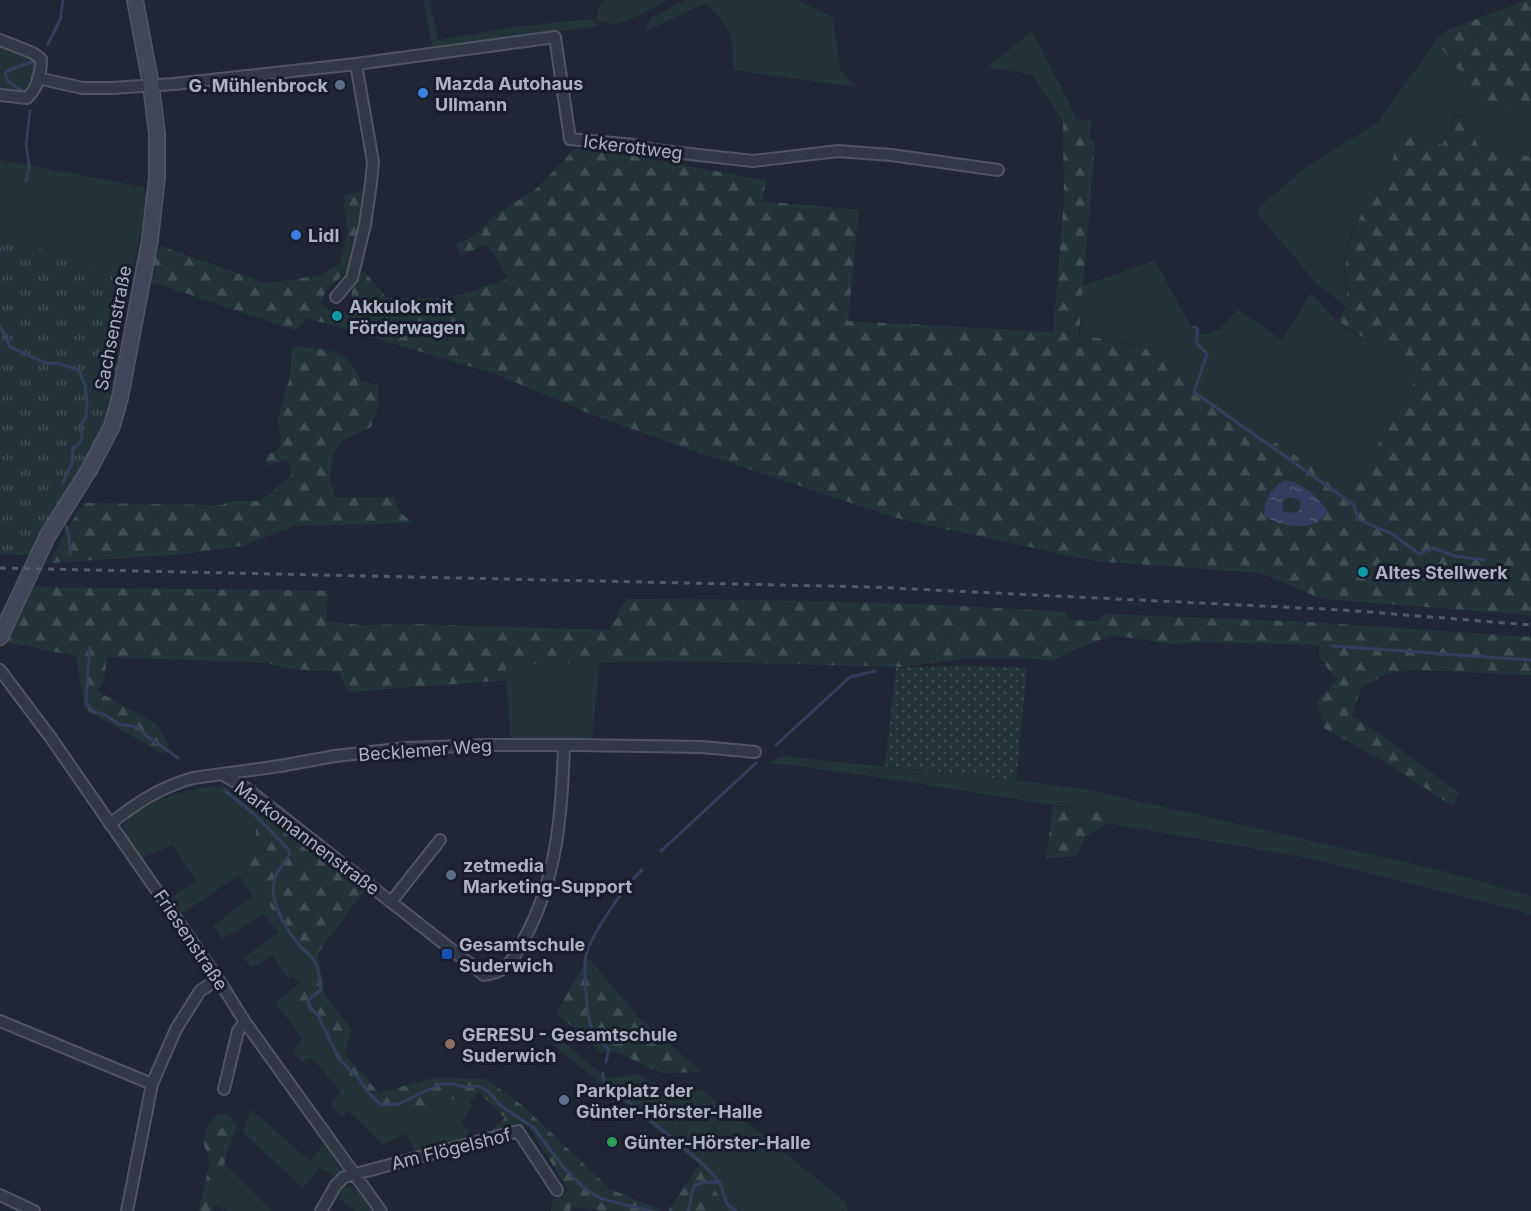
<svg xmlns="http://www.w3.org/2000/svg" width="1531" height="1211" viewBox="0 0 1531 1211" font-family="Inter,sans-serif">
  <defs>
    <pattern id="forest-firs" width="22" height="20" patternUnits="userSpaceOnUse" patternTransform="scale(1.5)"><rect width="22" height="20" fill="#233439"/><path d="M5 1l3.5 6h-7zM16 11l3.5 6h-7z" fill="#404f54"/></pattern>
    <pattern id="park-tufts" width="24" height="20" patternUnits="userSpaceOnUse" patternTransform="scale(1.5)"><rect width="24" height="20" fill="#233439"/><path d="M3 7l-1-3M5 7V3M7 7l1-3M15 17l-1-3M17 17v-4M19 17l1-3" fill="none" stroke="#404f54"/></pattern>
    <pattern id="garden-dots" width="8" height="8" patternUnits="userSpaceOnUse" patternTransform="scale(1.5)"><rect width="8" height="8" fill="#233439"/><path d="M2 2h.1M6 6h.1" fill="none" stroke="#404f54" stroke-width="1.8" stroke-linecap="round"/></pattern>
    <pattern id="water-ripples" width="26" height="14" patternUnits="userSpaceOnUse" patternTransform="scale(1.5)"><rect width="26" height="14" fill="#333e5e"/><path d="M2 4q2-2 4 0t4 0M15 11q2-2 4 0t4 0" fill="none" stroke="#4e5873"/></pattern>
  </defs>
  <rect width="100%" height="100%" fill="#202636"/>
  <path fill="#233439" d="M423,0H430L438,40L520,26L591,19L599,26L433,49Z
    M604,0H668L636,17L614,25L596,20L600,4Z
    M686,0H797L833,17L840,69L856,87L733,70C735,36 729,26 706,3L644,32L651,18Z
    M1032,31L1075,114L1076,119L1063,122L1031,74L987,68Z
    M1436,41L1481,99L1531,113V157L1478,146L1465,115H1456L1442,145L1400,135C1396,148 1394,163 1387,174C1374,198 1354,220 1347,247C1342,266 1347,288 1346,307L1316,283L1258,214L1259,207L1308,166L1377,123Z
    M0,43L36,60V72L29,93L0,92Z
    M0,160L144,187L147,204L133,269L81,264L59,257L0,231Z
    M1155,260L1190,325L1199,335C1218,334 1227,323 1237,309L1282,340L1311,293L1337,322L1420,374L1351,491L1257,431L1156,351L1106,338L1080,336L1083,286Z
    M1282 505a9 9 0 1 1 18 0a9 9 0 1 1-18 0Z
    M600,663L592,738L511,739L505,665Z
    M782,756L1016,780L1090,790L1443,871L1531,896V915L1517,910L1313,859L1106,823L1103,812C991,797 881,775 769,763Z
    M213,786L219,789L256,823V837L243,865L315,975L293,996L374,1110L409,1112L479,1092L470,1102L473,1106L462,1122L469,1132L465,1138L415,1151L405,1134L383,1144L349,1111L342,1117L330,1104L341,1092L311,1057L302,1062L293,1051L303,1039L275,1003L299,984L293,976L288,979L272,955L252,968L243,958L279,933L263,914L223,939L213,926L253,896L239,875L183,913L172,897L196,881L172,845L142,858L126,836L123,826C141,801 184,791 213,786Z
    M554,1034L607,1079L637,1074L664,1089L701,1090L764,1136L845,1202L848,1211H732L726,1207L699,1165L542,1035Z
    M250,1109L310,1161L324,1144L341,1171L335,1176L319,1168L303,1188L243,1132Z
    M224,1163L272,1211H227L214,1205Z
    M350,1186L360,1191L371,1211H356L339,1199L342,1188Z"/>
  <path fill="url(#forest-firs)" fill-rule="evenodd" d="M1527,0H1531V113L1481,100L1435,39L1447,30Z
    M1457,116H1465L1478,146L1531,157V615L1322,599L1261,573L1094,561L900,519L700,453L593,415L496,374L307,318L295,330L149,281L155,252L161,246L265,283L318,276L340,264L348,229L344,208L345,196L361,191L366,194L351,267L326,291L320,303L328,310L341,314L351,310L352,291L363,270L387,298L440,299L464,294L507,279L495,255L486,245L460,255L457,244C474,239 487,222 499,211L505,209L536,189L575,149L635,156L766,181L762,201L859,210L848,321L1053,332L1064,200L1063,122L1076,119L1092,120L1089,137L1095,143L1079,336L1107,339L1156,351L1257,431L1351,491L1419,374L1338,321L1346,306L1347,287L1345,270L1347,248L1360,217L1389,172L1401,133L1442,145ZM1285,480C1303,484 1317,496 1328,510C1316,532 1283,528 1264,516V512L1274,486Z
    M293,346C327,351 346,345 361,381L378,385L377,411L371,427L340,442L333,456L329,480L336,497H394L399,511L412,523L293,526L242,546L184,554L51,563L62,537L84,503L222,505C237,498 242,503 256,501C269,498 282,482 292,474L288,459L267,466L266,456L279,448L281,437L278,422L281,405L289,381Z
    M30,587L328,591L326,621L359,625L417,624L609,630L626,599C772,599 919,602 1065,612L1070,620L1098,621L1104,614L1311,622L1531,637V675L1417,670L1387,673L1361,688L1352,716L1373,729L1459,793L1453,806L1388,764L1324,728L1317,701L1337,680L1320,659L1319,645L1203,642L1171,644L1112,635L1072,651L1053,661L1028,658H968L904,667L671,661L505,665L508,680L348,692L339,672L290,669L268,663L107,657L104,680L97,691L156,724L169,745L163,754L85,709L76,656L6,642Z
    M222,785L261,812L365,890L317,954L325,996L352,1030L344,1053L379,1093L433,1078L486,1079L522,1105L610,1189L663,1211H604L571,1206L570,1211H551L553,1200L569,1191L527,1124L489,1132L505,1118L479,1092L409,1112L374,1110L293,996L315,975L243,865L256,837V823L219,789Z
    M1053,806L1103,812L1106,823L1085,837L1077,856L1046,858Z
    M588,958L638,1017L702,1072L661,1073L615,1051L602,1053L556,1013Z
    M218,1114H227L237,1126L227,1152L213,1211H199L210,1162L203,1142L208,1124Z
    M699,1165L726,1207L732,1211H668Z"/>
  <path fill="url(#park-tufts)" d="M0,231L59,257L81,264L133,269L125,297L117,363L119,369L110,410L100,434L80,474L29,555L0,554Z"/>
  <path fill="url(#garden-dots)" d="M960,665L1027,668L1016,780L885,766L896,668Z"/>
  <path fill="url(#water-ripples)" fill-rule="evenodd" d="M1285,480C1304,484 1317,496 1328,511C1316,533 1283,528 1264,516C1264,500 1271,487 1285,480ZM1292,497L1300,501L1299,511L1294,513L1283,511V502L1286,498Z"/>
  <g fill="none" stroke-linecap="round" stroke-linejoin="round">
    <path stroke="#333e5e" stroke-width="3" d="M48,44L60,20L63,0
      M22,91L8,81L5,74L7,71L34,61
      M26,181L29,165L26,145L30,111
      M0,251L1,249
      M0,326L10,347L46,363L60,364L79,370L85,385L87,404L86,416L81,425L82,439L78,445L73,448L72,463L63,483
      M1194,327L1198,329L1196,342L1207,354L1194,392L1354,505L1358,519L1394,535L1419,554L1433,548L1455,556L1484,560
      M66,526L69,536L70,554
      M1333,646L1531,660
      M90,647L86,701L92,711L105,715L119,724L137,727L148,737L178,758
      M776,745L850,677L875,671
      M225,791L253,813L288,849L290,854C286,860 281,867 277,873C265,896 285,928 300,946C305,952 311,955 315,962C320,970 319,981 321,990L308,1000L310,1008L318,1015L334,1049L342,1062L359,1079L368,1092L381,1105L398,1104L441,1084H452L465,1087L478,1086L488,1091L501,1106L534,1128L563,1167L584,1188L602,1199L651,1211
      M661,851L756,763
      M606,1062L609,1049C604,1045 596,1040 593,1033C587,1018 583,971 586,955C591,935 626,884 642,870
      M603,1073L604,1081L607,1084L704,1165L720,1183L727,1204L736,1211
      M688,1211C692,1202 690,1193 695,1185L704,1182H719"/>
    <g stroke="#515565" stroke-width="14">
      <path id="street" d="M0,40L33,53L41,59C41,73 38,88 27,98L0,95
        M38,78L82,88H111L174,84L356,64L555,37L570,139L635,145L654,150L753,161L838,151L891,155L998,170
        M336,297L352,278L365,225L371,183L373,162L356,64
        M0,670L51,738L218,979L245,1022L381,1211
        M223,775L246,788L484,975C489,974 496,973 501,970C512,964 517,951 523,941C557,881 562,813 564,746
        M110,824C136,803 161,787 193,778L280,766L335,756L407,748L487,745H579L702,747L755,752
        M391,902L440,840
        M0,1021L152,1084
        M224,1089L238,1031L245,1022
        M0,1195L34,1211
        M127,1211L152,1084L176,1029L200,991L218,979
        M321,1211L336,1185L344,1177L518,1131L557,1190"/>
    </g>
    <g stroke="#515565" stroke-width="18">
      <path id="secondary" d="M0,637L48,535L89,470L112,426L120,398L150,239L157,177V134L151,85L135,0"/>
    </g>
    <use href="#street" stroke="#333847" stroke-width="10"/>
    <use href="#secondary" stroke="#41465a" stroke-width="15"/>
    <path stroke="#555b6e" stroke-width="3" stroke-dasharray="6 6" stroke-linecap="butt" d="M0,568L871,587L1344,610L1531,625"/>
  </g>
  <g fill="#5c6f8a" stroke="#191d2b" stroke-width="2">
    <circle cx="340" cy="85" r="6"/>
    <circle cx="451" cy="875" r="6"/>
    <circle cx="564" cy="1100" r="6"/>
  </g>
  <g fill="#3f7fe0" stroke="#191d2b" stroke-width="2">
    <circle cx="423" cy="93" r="6"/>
    <circle cx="296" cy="235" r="6"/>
  </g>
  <g fill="#0f9aa8" stroke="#191d2b" stroke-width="2">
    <circle cx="337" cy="316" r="6"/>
    <circle cx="1363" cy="572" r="6"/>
  </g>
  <rect fill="#1a4fb4" stroke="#191d2b" stroke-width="2" x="441" y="948" width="12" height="12" rx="3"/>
  <circle fill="#8d6e63" stroke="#191d2b" stroke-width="2" cx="450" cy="1044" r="6"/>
  <circle fill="#2e9e5b" stroke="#191d2b" stroke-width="2" cx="612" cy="1142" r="6"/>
  <g text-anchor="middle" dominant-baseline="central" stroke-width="6" stroke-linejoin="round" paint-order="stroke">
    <g font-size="18" font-weight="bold" fill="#adb2c4" stroke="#191d2b" text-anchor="start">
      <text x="435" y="83">Mazda Autohaus<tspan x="435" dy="21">Ullmann</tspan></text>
      <text x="328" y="85" text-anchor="end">G. Mühlenbrock</text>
      <text x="308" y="235">Lidl</text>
      <text x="349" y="306">Akkulok mit<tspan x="349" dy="21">Förderwagen</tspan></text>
      <text x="1375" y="572">Altes Stellwerk</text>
      <text x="463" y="865">zetmedia<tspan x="463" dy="21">Marketing-Support</tspan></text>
      <text x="459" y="944">Gesamtschule<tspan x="459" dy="21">Suderwich</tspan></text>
      <text x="462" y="1034">GERESU - Gesamtschule<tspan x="462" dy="21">Suderwich</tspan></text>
      <text x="576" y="1090">Parkplatz der<tspan x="576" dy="21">Günter-Hörster-Halle</tspan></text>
      <text x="624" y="1142">Günter-Hörster-Halle</text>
    </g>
    <g font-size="18" fill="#adb2c4" stroke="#191d2b">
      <text transform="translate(633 147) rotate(7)">Ickerottweg</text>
      <text transform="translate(113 328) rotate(-79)">Sachsenstraße</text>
      <text transform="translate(425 750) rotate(-4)">Becklemer Weg</text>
      <text transform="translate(307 838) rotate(37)">Markomannenstraße</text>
      <text transform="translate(191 940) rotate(56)">Friesenstraße</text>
      <text transform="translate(451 1149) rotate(-14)">Am Flögelshof</text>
    </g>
  </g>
</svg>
